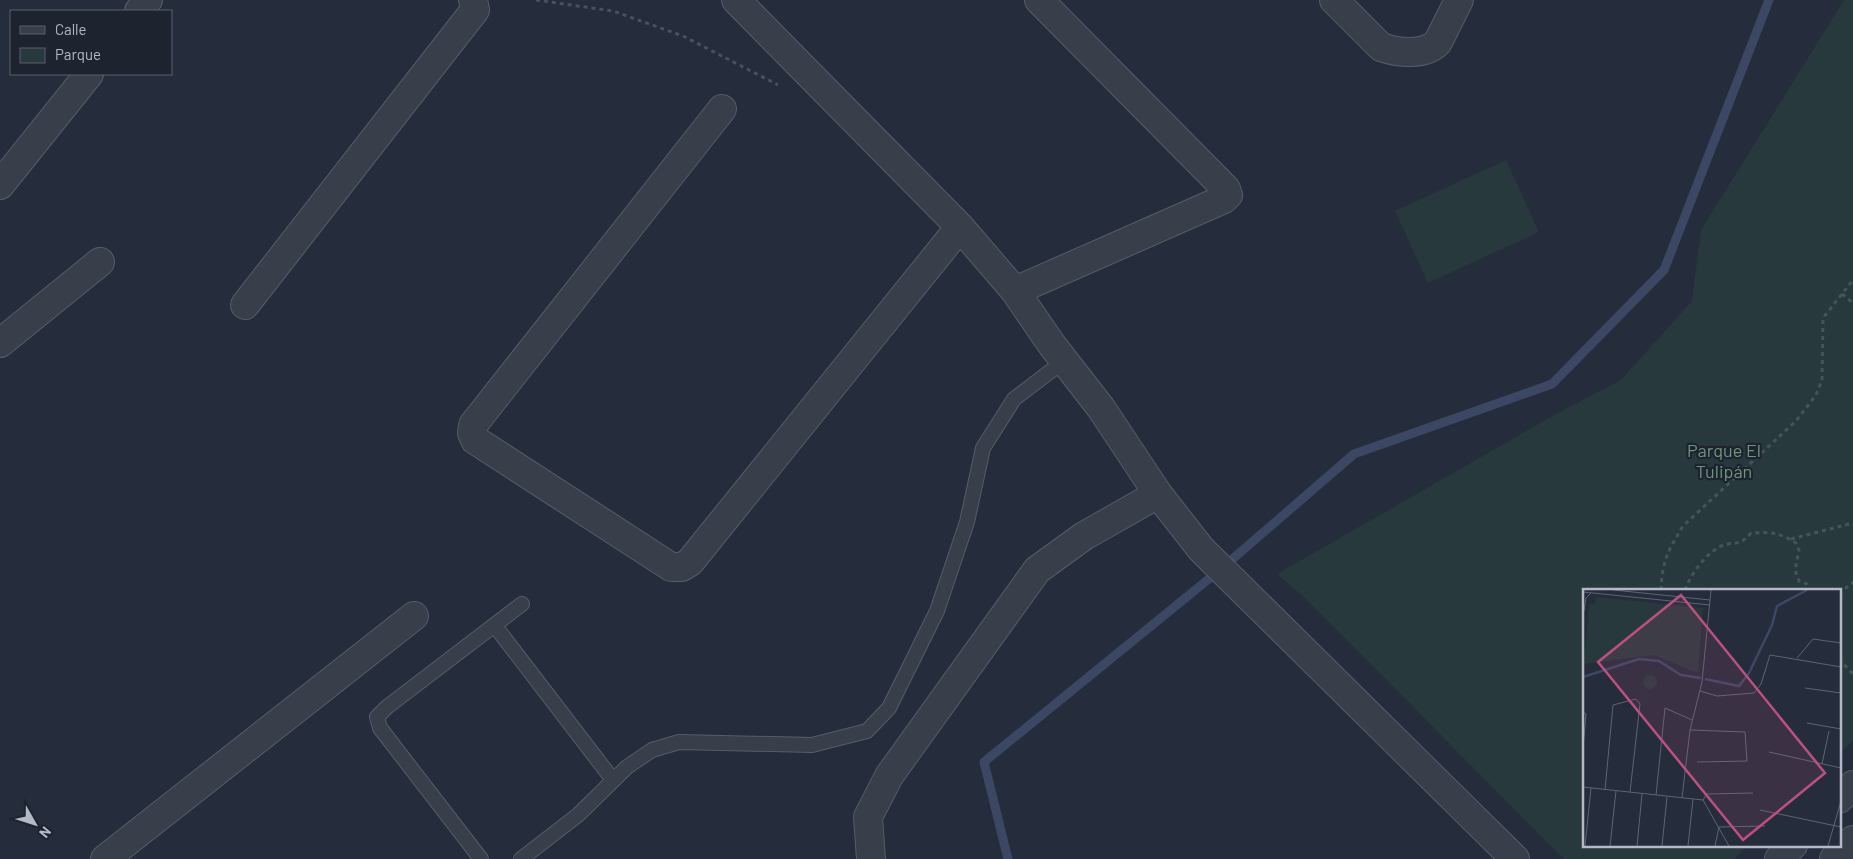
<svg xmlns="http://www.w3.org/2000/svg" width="1853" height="859" viewBox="0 0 1853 859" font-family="Barlow,sans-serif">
  <rect width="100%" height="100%" fill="#252c3b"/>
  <path fill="#28393d" d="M1844,0H1853V741L1839,754V590H1584V845H1748L1734,859H1564L1304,597L1277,574L1556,414L1621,380L1692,301L1701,230Z
    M1506,160L1539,232L1428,283L1395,211Z"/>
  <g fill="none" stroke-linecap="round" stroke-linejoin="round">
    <path stroke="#3c4863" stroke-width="9" d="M1008,859L984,762L1221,569L1354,454L1552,384L1664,270L1769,0"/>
    <g stroke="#575c69" stroke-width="16">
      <path id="service" d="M495,626L613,780
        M481,859L380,728L377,717L387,707L522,604
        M521,859L578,815L627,767L652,750L679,742L812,745L867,731L889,708L937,611L967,522L983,448L1014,399L1064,361"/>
    </g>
    <g stroke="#575c69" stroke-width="30">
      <path id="minor" d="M736,0L960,227L1015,291L1052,345L1101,408L1158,494L1201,549L1515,859
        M1334,0L1381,47C1398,53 1425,56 1438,42L1459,0
        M139,11L148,0
        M722,109L473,425L472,433L475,440L671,567H682L690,562L960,227
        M0,185L89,74
        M1015,291L1224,199L1228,195L1226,189L1039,0
        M245,305L475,10L473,0
        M0,343L100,262
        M1839,799L1853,785
        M105,859L414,616
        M871,859L868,817L889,776L1037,570L1084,536L1158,494
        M1779,859L1793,845
        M1834,859L1853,840"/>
    </g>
    <path stroke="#455459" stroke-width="3" stroke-dasharray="4 4" stroke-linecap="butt" d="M536,0L613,11L683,36L778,85
      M1842,294L1853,303
      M1791,539L1853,523
      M1661,590C1662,561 1668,551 1683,526L1796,421L1816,395L1822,380L1823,318L1853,280
      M1685,590C1691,574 1704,556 1719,547C1733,540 1739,548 1751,533C1771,532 1778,532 1796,543L1799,550L1795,570L1799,581L1807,584L1810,590
      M1839,594L1853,582
      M1839,659L1853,674"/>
    <use href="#service" stroke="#393e4b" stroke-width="14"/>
    <use href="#minor" stroke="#393e4b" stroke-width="28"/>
  </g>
  <g text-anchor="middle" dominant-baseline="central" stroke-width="4.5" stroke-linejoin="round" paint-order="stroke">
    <g font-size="18" fill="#6d967b" stroke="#1e2330">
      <text x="1724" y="450">Parque El<tspan x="1724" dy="21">Tulipán</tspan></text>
    </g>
  </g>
  <g transform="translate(1583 589)">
    <rect width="258" height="258" fill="#252c3b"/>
    <path d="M13,8L120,19L115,84L70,66L1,75L6,15L11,16ZM60 93a7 7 0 1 1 14 0a7 7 0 1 1-14 0Z" fill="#28393d"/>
    <path fill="none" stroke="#3c4863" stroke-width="2.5" d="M0,88L56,70L76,72L98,86L118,89M122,90L156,97L166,84L189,36L194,17L224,1"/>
    <path fill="none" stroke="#5e6473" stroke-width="1" d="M31,1L127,11M0,3L127,16M0,27L3,9L8,4M214,69L230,50L258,54M222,99L258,104M117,102L134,107L171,104L178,95L187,66L258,78M0,123L3,125L0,159M224,134L258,140M107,141L162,143L164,172L114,173M186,163L258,179M239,175L246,142M0,198L120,211L146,257M22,201L30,116L53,110L57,115L47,203M73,206L82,119L109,131M99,209L107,141L119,93L128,1M120,211L124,205L170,204M177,221L258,238M2,257L8,199M27,257L33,202M54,257L59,205M79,257L84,208M105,257L110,210M132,257L136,238L182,237M245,257L258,212"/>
    <path fill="#bd5080" fill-opacity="0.15" stroke="#bd5080" stroke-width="2.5" d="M98,6L242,184L160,251L15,73Z"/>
    <rect width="258" height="258" fill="none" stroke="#b4b9c6" stroke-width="2.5"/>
  </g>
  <rect x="10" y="10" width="162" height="65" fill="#1e2330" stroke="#5a5f6c"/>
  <rect x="20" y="26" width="25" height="8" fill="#393e4b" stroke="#5a5f6c"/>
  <text x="55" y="35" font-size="15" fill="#b4b9c6">Calle</text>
  <rect x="20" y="48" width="25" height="15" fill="#28393d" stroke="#5a5f6c"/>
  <text x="55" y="60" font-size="15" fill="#b4b9c6">Parque</text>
  <g transform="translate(35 824) rotate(129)" stroke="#1e2330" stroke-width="4" paint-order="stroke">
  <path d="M0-4L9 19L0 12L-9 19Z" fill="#b4b9c6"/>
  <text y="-8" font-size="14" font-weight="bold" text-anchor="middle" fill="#b4b9c6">N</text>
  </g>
</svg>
